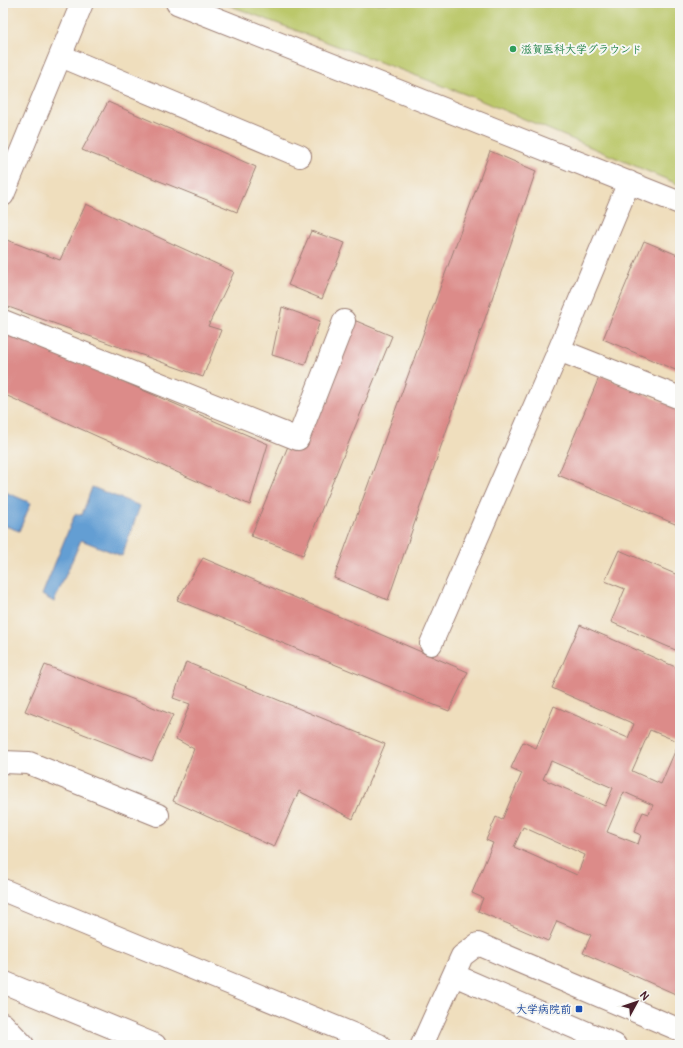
<svg xmlns="http://www.w3.org/2000/svg" width="683" height="1048" viewBox="0 0 683 1048" font-family="Pangolin,'Klee One',sans-serif">
  <rect width="100%" height="100%" fill="#f6f6f2"/>
  <filter id="ink" filterUnits="userSpaceOnUse"><feTurbulence type="fractalNoise" baseFrequency=".025" numOctaves="2"/><feDisplacementMap in="SourceGraphic" scale="8" xChannelSelector="R" yChannelSelector="G"/><feConvolveMatrix kernelMatrix="1 2 1 2 8 2 1 2 1" color-interpolation-filters="sRGB"/></filter>
  <filter id="wash" filterUnits="userSpaceOnUse"><feTurbulence type="fractalNoise" baseFrequency=".012" numOctaves="4" result="noise"/><feDisplacementMap in="SourceGraphic" scale="16" xChannelSelector="R" yChannelSelector="G"/><feGaussianBlur stdDeviation="0.9" result="paint"/><feColorMatrix in="noise" values="0 0 0 0 0 0 0 0 0 0 0 0 0 0 0 0 0 1.4 0 .05"/><feComposite in="paint" operator="in"/></filter>
  <g filter="url(#wash)">
    <rect width="100%" height="100%" fill="#efdebd"/>
    <path fill="#bbc86a" stroke="#82744a" d="M223,3H680V185L470,96Z"/>
    <path fill="#649ed3" stroke="#575e7f" d="M92,487L140,506L122,556L81,540L54,602L42,595L75,514L82,515Z
      M3,491L31,503L19,531L3,525Z"/>
    <g id="blocks">
      <path fill="#dc8b89" fill-rule="evenodd" d="M108,102L256,167L237,212L82,150Z
        M490,151L536,171L388,600L334,578Z
        M86,204L234,272L208,326L221,330L203,377L3,305L4,239L60,260Z
        M311,231L345,243L322,299L288,285Z
        M644,241L680,256V372L603,339Z
        M282,307L320,321L305,365L272,355Z
        M342,315L392,336L303,555L251,536Z
        M3,330L268,444L250,505L3,394Z
        M600,375L680,409V526L558,475Z
        M619,550L680,576V652L611,622L625,589L605,581Z
        M203,558L468,672L449,711L177,600Z
        M580,625L680,669V996L583,953L591,935L557,921L548,941L478,911L483,898L472,893L493,843L486,840L496,817L502,820L522,773L511,768L523,742L536,748L554,706L628,738L634,724L552,688ZM650,730L679,742L661,784L632,771ZM551,761L613,788L605,806L543,779ZM624,792L653,805L649,814L643,812L634,832L641,835L638,844L607,832ZM523,827L585,855L577,875L514,847Z
        M186,662L385,744L353,819L299,791L274,847L173,801L194,749L176,739L190,704L173,698Z
        M45,665L173,715L152,761L25,711Z"/>
    </g>
  </g>
  <g filter="url(#ink)">
    <use href="#blocks" fill-opacity="0" stroke="#9c7e74" stroke-width="1"/>
    <g fill="none" stroke-linecap="round" stroke-linejoin="round">
      <g stroke="#9c7e74" stroke-width="24">
        <path id="minor" d="M177,3L680,203
          M61,56L300,156
          M3,195L82,3
          M3,321L298,439L344,321
          M559,350L680,398
          M431,644L559,350L629,182
          M3,762L29,763L158,815
          M3,890L379,1045
          M454,975L615,1045
          M3,982L155,1045
          M3,1024L23,1045
          M422,1045L462,956L478,944L680,1030"/>
      </g>
      <use href="#minor" stroke="#fff" stroke-width="22"/>
    </g>
  </g>
  <circle fill="#2e9e5b" stroke="#f6f6f2" stroke-width="1.5" cx="513" cy="49" r="4"/>
  <rect fill="#1a4fb4" stroke="#f6f6f2" stroke-width="1.5" x="575" y="1005" width="8" height="8" rx="2"/>
  <g text-anchor="middle" dominant-baseline="central" stroke-width="4" stroke-linejoin="round" paint-order="stroke">
    <g font-size="11" font-weight="bold" fill="#27864d" stroke="#f6f6f2" text-anchor="start">
      <text x="521" y="49">滋賀医科大学グラウンド</text>
    </g>
    <g font-size="11" font-weight="bold" fill="#164399" stroke="#f6f6f2" text-anchor="end">
      <text x="571" y="1009">大学病院前</text>
    </g>
  </g>
  <rect width="683" height="1048" fill="none" stroke="#f6f6f2" stroke-width="16"/>
  <g transform="translate(637 1002) rotate(50)" stroke="#f6f6f2" stroke-width="3" paint-order="stroke">
  <path d="M0-3L7 15L0 10L-7 15Z" fill="#4a1f2b"/>
  <text y="-6" font-size="11" font-weight="bold" text-anchor="middle" fill="#4a1f2b">N</text>
  </g>
</svg>
